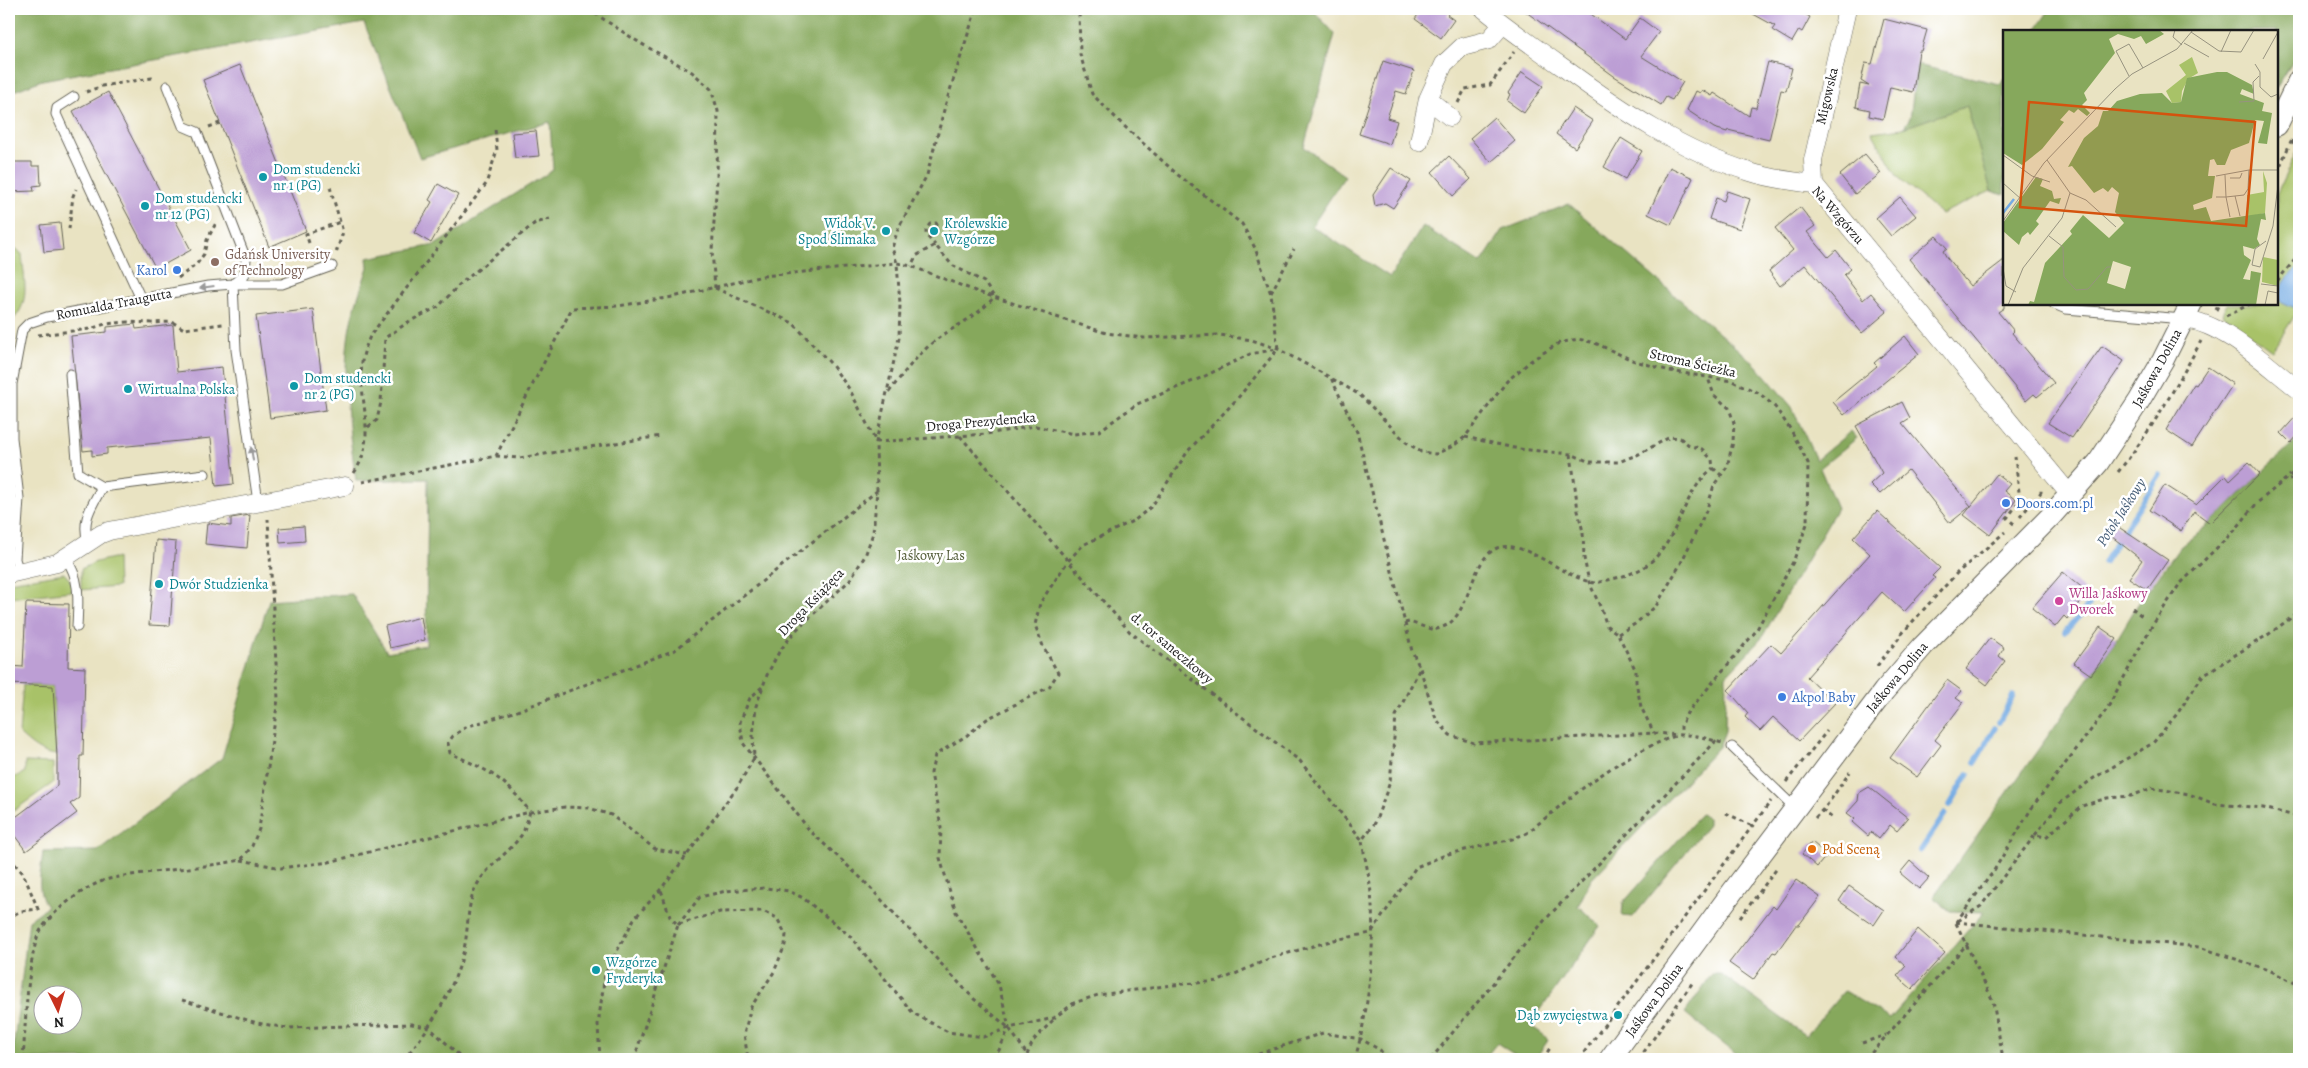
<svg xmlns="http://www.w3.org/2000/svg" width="2308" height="1068" viewBox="0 0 2308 1068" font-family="Alegreya,serif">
  <rect width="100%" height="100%" fill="#fff"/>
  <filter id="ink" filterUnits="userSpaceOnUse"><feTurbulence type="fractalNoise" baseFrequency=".02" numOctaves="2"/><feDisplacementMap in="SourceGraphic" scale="10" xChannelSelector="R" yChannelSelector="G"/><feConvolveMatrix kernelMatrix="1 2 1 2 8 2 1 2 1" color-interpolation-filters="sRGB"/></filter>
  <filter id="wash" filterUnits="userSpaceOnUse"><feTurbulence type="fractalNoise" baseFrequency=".0096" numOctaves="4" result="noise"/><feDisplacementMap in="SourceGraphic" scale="20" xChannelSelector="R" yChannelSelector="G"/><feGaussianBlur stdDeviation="1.12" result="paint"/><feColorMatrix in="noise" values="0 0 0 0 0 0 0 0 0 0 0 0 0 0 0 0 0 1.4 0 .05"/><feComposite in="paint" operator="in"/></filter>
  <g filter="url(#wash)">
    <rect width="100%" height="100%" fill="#e9e3c2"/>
    <path fill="#a8c268" stroke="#626f42" d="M1967,106L1991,191L1941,214L1897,176L1872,132L1903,128Z
      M2299,146V309L2272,351L2222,314L2227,304H2277V193Z
      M9,217L14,224L12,245L22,254C24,279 32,306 9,323Z
      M113,558H117L118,587L81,590V569L96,562Z
      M64,573L70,580L72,591L9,598V582Z
      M23,685L53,686L57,755C41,754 31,745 19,734Z
      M25,762L53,763V783L9,814V780L25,772Z"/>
    <path fill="#86a85c" stroke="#51623c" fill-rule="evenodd" d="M9,9H1312L1335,34L1304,147L1345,176L1312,226L1390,277L1423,226L1481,263L1503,230L1569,204L1756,365L1792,407L1816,460L1851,431L1857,438L1820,468L1837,508L1761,639L1726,676L1725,731L1719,747L1591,880L1578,906L1600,926L1530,1025L1549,1039L1535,1059H1521L1497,1043L1484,1059H12L29,920L47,907C35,891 41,871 43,852L97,851L222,758L269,600L352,594L387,652L426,645L428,479L356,481C349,430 341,378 350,326C354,307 362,286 368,267L367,258L435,245L553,170L550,122L420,158L364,23L42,80L9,93ZM42,996H72V1026H42Z
      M2050,9H2299V52L2277,87V31H2035Z
      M1917,65L2000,84L2004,78V195L1991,191L1967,106L1903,128L1910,118Z
      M2299,437V1059H1742L1685,1013L1712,974H1721L1806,1036L1844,991L1890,1019L1984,912L1950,911L1933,897L2117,639L2138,604L2180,547L2210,523Z
      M1701,814L1708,818V825L1633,917L1622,916L1623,903Z"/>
    <path fill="#75abe3" stroke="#486480" d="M2299,266V304L2295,308L2280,301C2277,287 2290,275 2299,266Z"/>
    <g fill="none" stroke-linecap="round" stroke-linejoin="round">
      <path stroke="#75abe3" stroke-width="5.5" d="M2104,562L2160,475
        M2065,632L2089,605
        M1999,722L2013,696
        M1975,762L1995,728
        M1950,805L1968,774
        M1921,850L1945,814"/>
    </g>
    <g id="blocks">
      <path fill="#bc9ed4" d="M1422,9H1452L1447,15L1454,20L1441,38L1415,19Z
        M1522,9H1584L1625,39L1640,18L1659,32L1641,56L1683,82L1672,100L1666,97L1661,105L1614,76Z
        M1744,9H1796L1810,17L1802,32L1799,30L1792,42L1772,30L1775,26Z
        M1884,19L1927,30L1921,51H1919L1913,92L1890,87L1883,119L1869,116L1870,110L1856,107L1860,84L1869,86L1861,81L1865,63L1872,64Z
        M1383,61L1414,71L1406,94L1396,91L1387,118L1397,121L1390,144L1359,134Z
        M1768,62L1792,68L1786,91L1781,90L1769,140L1728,130L1727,132L1714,128L1687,110L1696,91L1700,93L1702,90L1712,96L1714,93L1749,116L1751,107L1756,108Z
        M240,65L306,231L269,247L203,80Z
        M1522,72L1543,86L1524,113L1507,101L1510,94L1508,93Z
        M108,92L191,250L156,269L73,111Z
        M1573,108L1593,121L1575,148L1556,134Z
        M1494,117L1515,141L1491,162L1470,138Z
        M536,131L539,156L515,158L512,133Z
        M1621,138L1642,151L1625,179L1604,167Z
        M1865,154L1881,173L1855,194L1840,175Z
        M1449,156L1471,179L1453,196L1432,172Z
        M9,162H32V166H40L41,185L33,186L34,191L9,192Z
        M1670,167L1693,178L1671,225L1648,214Z
        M1391,168L1411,181L1393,208L1385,203L1375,206L1373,195Z
        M438,184L458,195L431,243L414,233L432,202L429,200Z
        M1727,191L1750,199L1740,229L1709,219L1716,198L1724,201Z
        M1900,197L1916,216L1891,236L1876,218Z
        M1800,207L1815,226L1807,232L1828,257L1836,250L1851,269L1844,275L1863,300L1871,293L1887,312L1862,333L1805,265L1780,286L1769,271L1793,250L1775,228Z
        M60,223L63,250L44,252L41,225Z
        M1936,236L1947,248L1943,251L1947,258L1970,286L2004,260V308L1998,312L2014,331L2012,333L2054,383L2037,397L2034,394L2026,401L1909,259Z
        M313,309L326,410L270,418L256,316Z
        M135,324L136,329L173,325L177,372L222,367L234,484L216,486L211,438L107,448V454L92,456V450L83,451L71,336L107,332V327Z
        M1905,336L1919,354L1844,415L1833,402L1877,366L1874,363Z
        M2102,346L2124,361L2072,438L2048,423Z
        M2208,367L2233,384L2192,447L2166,430L2194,384L2196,385Z
        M1902,402L1910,418L1902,423L1971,506L1950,523L1908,470L1880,494L1870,484L1882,473L1856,426Z
        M2299,413V434L2291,443L2281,433Z
        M2249,462L2260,474L2210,523L2194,511L2181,531L2149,510L2165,485L2196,505L2226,475L2230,480Z
        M1997,474L2010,484L2004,491L2016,500L1990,535L1964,515Z
        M1877,511L1940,568L1932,576L1935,578L1904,612L1882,592L1807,677L1835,703L1799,741L1773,717L1760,731L1745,717L1748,713L1728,690L1771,644L1781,653L1870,554L1853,538Z
        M250,515L247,548L205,544L207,523L231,526V518Z
        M2114,524L2168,560L2147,590L2129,578L2142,560L2107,533Z
        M304,526L305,541L280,543L279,528Z
        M156,540L176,542L170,626L149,625Z
        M2063,572L2085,590L2076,601L2079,604L2067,619L2064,616L2055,627L2032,608Z
        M26,603L69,604L68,667L85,668L83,756H80L79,798L70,804L77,813L26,851L9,828V822L57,786V756L53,686L9,684V666L23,667Z
        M421,617L425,640L390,648L385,626Z
        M2100,627L2117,639L2091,675L2074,663Z
        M1990,638L2004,648L1999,656L2005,661L1987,685L1966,669Z
        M1947,680L1962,691L1956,698L1963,703L1935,740L1941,745L1917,777L1890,758Z
        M1869,787L1908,818L1897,831L1890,825L1879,839L1871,832L1868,836L1852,822L1855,819L1847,813L1858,801L1859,793Z
        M1812,842L1827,855L1817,867L1802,854Z
        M1910,861L1929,878L1919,889L1900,873Z
        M1796,880L1820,897L1799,925H1796L1776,953L1773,952L1753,980L1729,963L1773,906L1776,909Z
        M1849,886L1884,910L1874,925L1839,901Z
        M1918,929L1945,953L1912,989L1897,976L1906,966L1896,957Z"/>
    </g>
  </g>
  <g filter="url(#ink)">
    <use href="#blocks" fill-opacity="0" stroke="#646256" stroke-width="1"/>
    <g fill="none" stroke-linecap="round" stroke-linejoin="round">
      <g stroke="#646256" stroke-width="11">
        <path id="service" d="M167,86L183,126L197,132L246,259L245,274L233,284
          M74,97L57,108L56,114L141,299
          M233,284H282L332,266
          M2054,304L2066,309L2183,319
          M70,374L78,473L102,487
          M88,542C81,519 92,506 102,487L205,474
          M66,559C81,579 78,602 77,627
          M19,572L15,559L19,498L12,438V384L22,330L29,323L47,317L208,286L233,284L236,350L258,502
          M1732,747L1795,808"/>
      </g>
      <g stroke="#646256" stroke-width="19">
        <path id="minor" d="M1484,9C1510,30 1537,49 1564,68C1621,110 1682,151 1750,172C1771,179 1792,181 1814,184L2070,495
          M1428,99L1450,117
          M1419,142L1428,99L1444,64L1462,47L1489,40L1503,24
          M1814,184L1813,160L1847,9
          M2184,319C2226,324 2266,365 2299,390
          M9,574L57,563L101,534L109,531L345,486"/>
      </g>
      <g stroke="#646256" stroke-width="23">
        <path id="tertiary" d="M2277,125L2299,80
          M1610,1059L1733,891L1884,691L1923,646L2050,517L2098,463L2139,401L2163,360L2191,304"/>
      </g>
      <path stroke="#646256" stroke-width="3" stroke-dasharray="4 4" stroke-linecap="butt" d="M588,9L640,43L692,72L711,89L718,111L717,179L712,250L715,288
        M86,92L102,86L152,78L155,80
        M1458,103L1465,89L1490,85L1514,52
        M209,127L220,123
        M2292,140L2299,153
        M2277,173L2292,139
        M330,187L343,232L336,253
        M69,229L73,196L76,189
        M935,231L939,228L936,223L930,224L926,229V235L935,245
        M309,243L306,234L340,222
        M178,278L196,265L204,254L207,240L217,221
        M2277,281L2299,255
        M715,288L793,323L831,364L850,390L876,442
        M1271,293L1294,249
        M2216,310L2219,304
        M2226,316L2250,304
        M38,335L90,329L105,324L127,322L152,323L172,322L184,329L223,324
        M889,392C902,375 915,358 931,344C951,327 977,318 994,297L984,282L952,265L935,245L916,256L911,266
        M368,427L377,420L381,402L385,338L410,321L438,307L459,285L535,223L550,219
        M960,436L1130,632L1300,761L1362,840
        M1465,437L1519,449L1571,454L1590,462H1619L1639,454L1670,437L1680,438L1689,445L1702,449L1712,460L1713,468L1721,475
        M876,442L986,434L1035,426L1074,434L1099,431L1137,404L1203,377L1250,354L1277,349
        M1571,454L1578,511L1583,532L1584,558L1589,582L1600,606L1607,626L1618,634L1636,671V682L1641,707L1654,733
        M496,456L519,458L661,436
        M2118,472C2151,431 2176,387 2201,341
        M354,473C378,438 358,400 362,362C363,353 367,344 370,336L486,184L497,150L495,129
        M2289,480L2299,477
        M362,482L496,456L572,308L618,306L673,297L763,276L897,263L911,266L978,292L1106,333L1144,338L1220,335L1252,340L1278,349L1331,378L1357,432L1412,651L1420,668L1436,719L1450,735L1474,743L1654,733L1681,735V726L1687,713L1756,631L1793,562L1807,524L1808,463L1791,430L1775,407L1759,393L1732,381L1670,371L1632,360L1595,343L1578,339L1559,343L1532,360L1507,381L1465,437L1453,446L1436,454L1421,452L1406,442L1360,395L1331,378
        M2035,501L2041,492V487
        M2020,517L2034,500
        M2014,524L2007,518L2020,501L2015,457
        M2132,608L2142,616
        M1405,623L1409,622L1434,630C1440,628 1447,626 1451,622C1471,604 1473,558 1497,548C1525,538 1566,580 1596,583C1611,579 1630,576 1644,567C1681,542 1679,496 1713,468
        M1618,634L1635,624L1656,606L1681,563L1707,509L1714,485L1727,467L1733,442L1734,423L1729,408L1714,395L1708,378
        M1877,666L1905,630L1957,573L2005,532
        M762,687L750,698L740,722L743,743L810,831L863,880L974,999L1009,1028L1030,1059
        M1786,782L1827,731
        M1822,810L1832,818
        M1726,813L1752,826
        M1815,818L1827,805L1850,772
        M2035,835L2060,803L2094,778L2153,743L2177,714L2203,675L2269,634L2299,612
        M9,858L23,873L38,909L21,911L9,917
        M241,860L281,868L329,862L530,812L565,807L589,808L611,815L655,849L687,855
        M1740,918L1778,867
        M1958,921L1981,906L2035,835L2046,837L2082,806L2107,798L2131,796L2152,788L2189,794L2215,804L2263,808L2299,817
        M1956,922L1993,872L2033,806L2107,709L2150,629L2179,585L2236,529L2257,503L2299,468
        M1956,922L2199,947L2269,970L2299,985
        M1956,923L1993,1001L2003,1059
        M679,924L720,912L763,911L777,918L786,935L785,945L774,972L751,1007L744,1034L748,1059
        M678,925L700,897L726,891L765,888L789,891L803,898L849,935L913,1013L948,1032L983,1037L1009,1028L1054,1018L1074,1003L1098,995L1173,985L1219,981L1271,958L1334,940L1371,933L1416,867L1448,854L1512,839L1527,833C1568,800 1607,765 1655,744C1663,741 1672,736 1681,735C1695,734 1708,739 1722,743
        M182,1000L257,1023L287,1028L412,1024L430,1028L463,1059
        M1862,1043L1886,1035
        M1027,1055L1033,1041L1054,1019
        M23,1059C26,1020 26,977 37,938C44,916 87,884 109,879C152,870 197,869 241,860L252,846L259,829L278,699L268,519
        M404,1059C429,1030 456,987 464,949C469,927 466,910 475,889C485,867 506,856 520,837C525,831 527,820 530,812C504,777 489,771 450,753L448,743L453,736L466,727L517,711L675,650L877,491
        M600,1059L598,1025L605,974L634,919L661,889L687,855L738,786L754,758L753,736L756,706L767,675L779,652L795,631L849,581L865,556L873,533L877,491L876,442L899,338L900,304L897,263L892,248L898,229L927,175L945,106L976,9
        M634,1059L678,925L670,917L661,890
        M995,1059L1009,1028L999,985L956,912L940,858L941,827L931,773L935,755L966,736L987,719L1049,687L1058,673L1043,646L1035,625L1040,603L1068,561L1083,545L1135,520L1152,506L1188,451L1237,399L1278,349L1271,294L1255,248L1242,224L1178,175L1123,125L1092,94L1080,54L1079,9
        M1243,1059L1323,1033L1361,1039L1380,1050L1387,1059
        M1355,1059C1369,1010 1377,936 1370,885C1368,870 1364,855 1362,840L1375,823L1390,782L1396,716L1420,668
        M1431,1059L1544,921L1716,741
        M1543,1059L1550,1048
        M1579,1059L1771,801
        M1639,1059L1693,982
        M1866,1059L1968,943"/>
      <use href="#service" stroke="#fff" stroke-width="9"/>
      <use href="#minor" stroke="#fff" stroke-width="18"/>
      <use href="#tertiary" stroke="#fff" stroke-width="21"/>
    </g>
    <defs><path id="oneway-solid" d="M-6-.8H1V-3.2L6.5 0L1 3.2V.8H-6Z" transform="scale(1.25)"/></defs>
    <g fill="#999">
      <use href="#oneway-solid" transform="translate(207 287) rotate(172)"/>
      <use href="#oneway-solid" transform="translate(252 454) rotate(-99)"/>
    </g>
  </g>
  <g fill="#0f9aa8" stroke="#fff" stroke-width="2">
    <circle cx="263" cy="177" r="5"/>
    <circle cx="145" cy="206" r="5"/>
    <circle cx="886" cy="231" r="5"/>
    <circle cx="934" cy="231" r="5"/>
    <circle cx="294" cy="386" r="5"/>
    <circle cx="128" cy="389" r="5"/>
    <circle cx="159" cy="584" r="5"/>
    <circle cx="596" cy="970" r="5"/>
    <circle cx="1618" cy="1015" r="5"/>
  </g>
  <circle fill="#8d6e63" stroke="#fff" stroke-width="2" cx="215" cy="262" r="5"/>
  <g fill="#3f7fe0" stroke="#fff" stroke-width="2">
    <circle cx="177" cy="270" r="5"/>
    <circle cx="2006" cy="503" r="5"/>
    <circle cx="1782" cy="697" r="5"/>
  </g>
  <circle fill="#d1479c" stroke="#fff" stroke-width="2" cx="2059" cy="601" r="5"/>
  <circle fill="#e8710a" stroke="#fff" stroke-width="2" cx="1812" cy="849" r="5"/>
  <g text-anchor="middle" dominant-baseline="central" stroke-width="5" stroke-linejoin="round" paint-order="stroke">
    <g font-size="14" fill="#1c1c1c" stroke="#fff">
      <text transform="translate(1827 96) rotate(-77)">Migowska</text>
      <text transform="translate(1838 215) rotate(49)">Na Wzgórzu</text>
      <text transform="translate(114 304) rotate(-11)">Romualda Traugutta</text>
      <text transform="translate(1693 363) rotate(13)">Stroma Ścieżka</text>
      <text transform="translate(2157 368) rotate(-61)">Jaśkowa Dolina</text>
      <text transform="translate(981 422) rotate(-5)">Droga Prezydencka</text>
      <text transform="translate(811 602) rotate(-46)">Droga Książęca</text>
      <text transform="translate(1172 648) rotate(40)">d. tor saneczkowy</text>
      <text transform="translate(1897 677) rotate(-50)">Jaśkowa Dolina</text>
      <text transform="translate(1654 1000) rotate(-54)">Jaśkowa Dolina</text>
    </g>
    <g font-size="14" fill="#0d838f" stroke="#fff" text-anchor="start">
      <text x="273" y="169">Dom studencki<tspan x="273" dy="16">nr 1 (PG)</tspan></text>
      <text x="155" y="198">Dom studencki<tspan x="155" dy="16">nr 12 (PG)</tspan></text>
      <text x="876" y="223" text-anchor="end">Widok V.<tspan x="876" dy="16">Spod Ślimaka</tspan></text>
      <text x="944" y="223">Królewskie<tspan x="944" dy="16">Wzgórze</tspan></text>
      <text x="304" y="378">Dom studencki<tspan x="304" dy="16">nr 2 (PG)</tspan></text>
      <text x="138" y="389">Wirtualna Polska</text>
      <text x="169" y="584">Dwór Studzienka</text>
      <text x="606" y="962">Wzgórze<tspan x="606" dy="16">Fryderyka</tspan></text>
      <text x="1608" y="1015" text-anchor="end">Dąb zwycięstwa</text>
    </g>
    <g font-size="14" fill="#785e54" stroke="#fff" text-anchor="start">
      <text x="225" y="254">Gdańsk University<tspan x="225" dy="16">of Technology</tspan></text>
    </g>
    <g font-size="14" fill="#366cbe" stroke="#fff" text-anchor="start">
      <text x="167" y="270" text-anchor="end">Karol</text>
      <text x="2016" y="503">Doors.com.pl</text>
      <text x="1792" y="697">Akpol Baby</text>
    </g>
    <g font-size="14" fill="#545e3a" stroke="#fff">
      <text x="931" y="555">Jaśkowy Las</text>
    </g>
    <g font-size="14" fill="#b23c85" stroke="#fff" text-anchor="start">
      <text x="2069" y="593">Willa Jaśkowy<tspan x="2069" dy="16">Dworek</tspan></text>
    </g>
    <g font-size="14" fill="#c56008" stroke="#fff" text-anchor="start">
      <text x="1822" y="849">Pod Sceną</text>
    </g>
    <g font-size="15" font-style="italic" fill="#445c76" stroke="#fff">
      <text transform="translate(2121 512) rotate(-57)">Potok Jaśkowy</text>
    </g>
  </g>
  <g transform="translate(2003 30)">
    <rect width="275" height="275" fill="#e9e3c2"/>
    <path d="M189,27L195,43L185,49L179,61L178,72L169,73L163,61L183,45L176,35ZM260,141L264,153L262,183L244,187V165L261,162ZM260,227L275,230V256L259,252Z" fill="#a8c268"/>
    <path d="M0,0H156L161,4L143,14L138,6L131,9L115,4L106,9L112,23L81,63L84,70L79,75L87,83L84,86L75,79L71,83L66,80L57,90L61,92L39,119L19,135L0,123ZM214,42H224L249,55L251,64L239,59L237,64L261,73L259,81L269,83L264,114L255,113L261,91L252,90L246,113L228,120L222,135H214L211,129L207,130L205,146H212L209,168L190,175L191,180L203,177L208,191L262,183L263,190L258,189L254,209L257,215L251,219L240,216L241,225L248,230L240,249L247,250L248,241L258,243L253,275H25L27,271L31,272L42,233L69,204L67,201L80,185L106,208L121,193L112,182L116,163L109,157L105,162L100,158L91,163L69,136L65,137L81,108L95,96L100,81H105L114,71L137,64L159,63L169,73L178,72L184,48ZM110,231L128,237L122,259L104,253ZM33,147L40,149L37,156L49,161L51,169L58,168L56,174L47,171L33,191L36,194L27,205L25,202L19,207L16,215L0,201V193Z" fill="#86a85c" fill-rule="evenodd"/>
    <path fill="none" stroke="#75abe3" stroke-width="2.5" d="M0,183L11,169"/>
    <path fill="none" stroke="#979380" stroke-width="1" d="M172,0L170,7L179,15M188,2L216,21L238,22L251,0M181,13L206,27M218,22L228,0M260,29L275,2M252,34L257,42V57L268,67L275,64M126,46L113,21L126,14L140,38M236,72L251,71L250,52L256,46M0,125L29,146L47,152M44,130L67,163L83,170L113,197M222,145L223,167L241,165L245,159L246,140M213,146L246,140H275M227,148H237L239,143M0,153L18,169M232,166L237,186M213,167H223L227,187M0,191L41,133L112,59L129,44L174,19L190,0M46,206L60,217L61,247L73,260L85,259L104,237H108M263,211L252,219L249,235L257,237L270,196L275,155M0,238L3,256L13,262M258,254L275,256M5,275L20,238L59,188L67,163M262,275L265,261L275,263"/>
    <path fill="#d4530e" fill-opacity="0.15" stroke="#d4530e" stroke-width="2.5" d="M26,72L252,92L243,196L17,177Z"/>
    <rect width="275" height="275" fill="none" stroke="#1c1c1c" stroke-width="2.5"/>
  </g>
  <rect width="2308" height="1068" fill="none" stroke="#fff" stroke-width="30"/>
  <g transform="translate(58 1010) rotate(175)"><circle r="24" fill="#ffffff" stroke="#a4a4a4"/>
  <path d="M0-4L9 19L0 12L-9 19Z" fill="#c8321e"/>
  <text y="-8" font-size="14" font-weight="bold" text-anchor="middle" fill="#1c1c1c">N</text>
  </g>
</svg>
